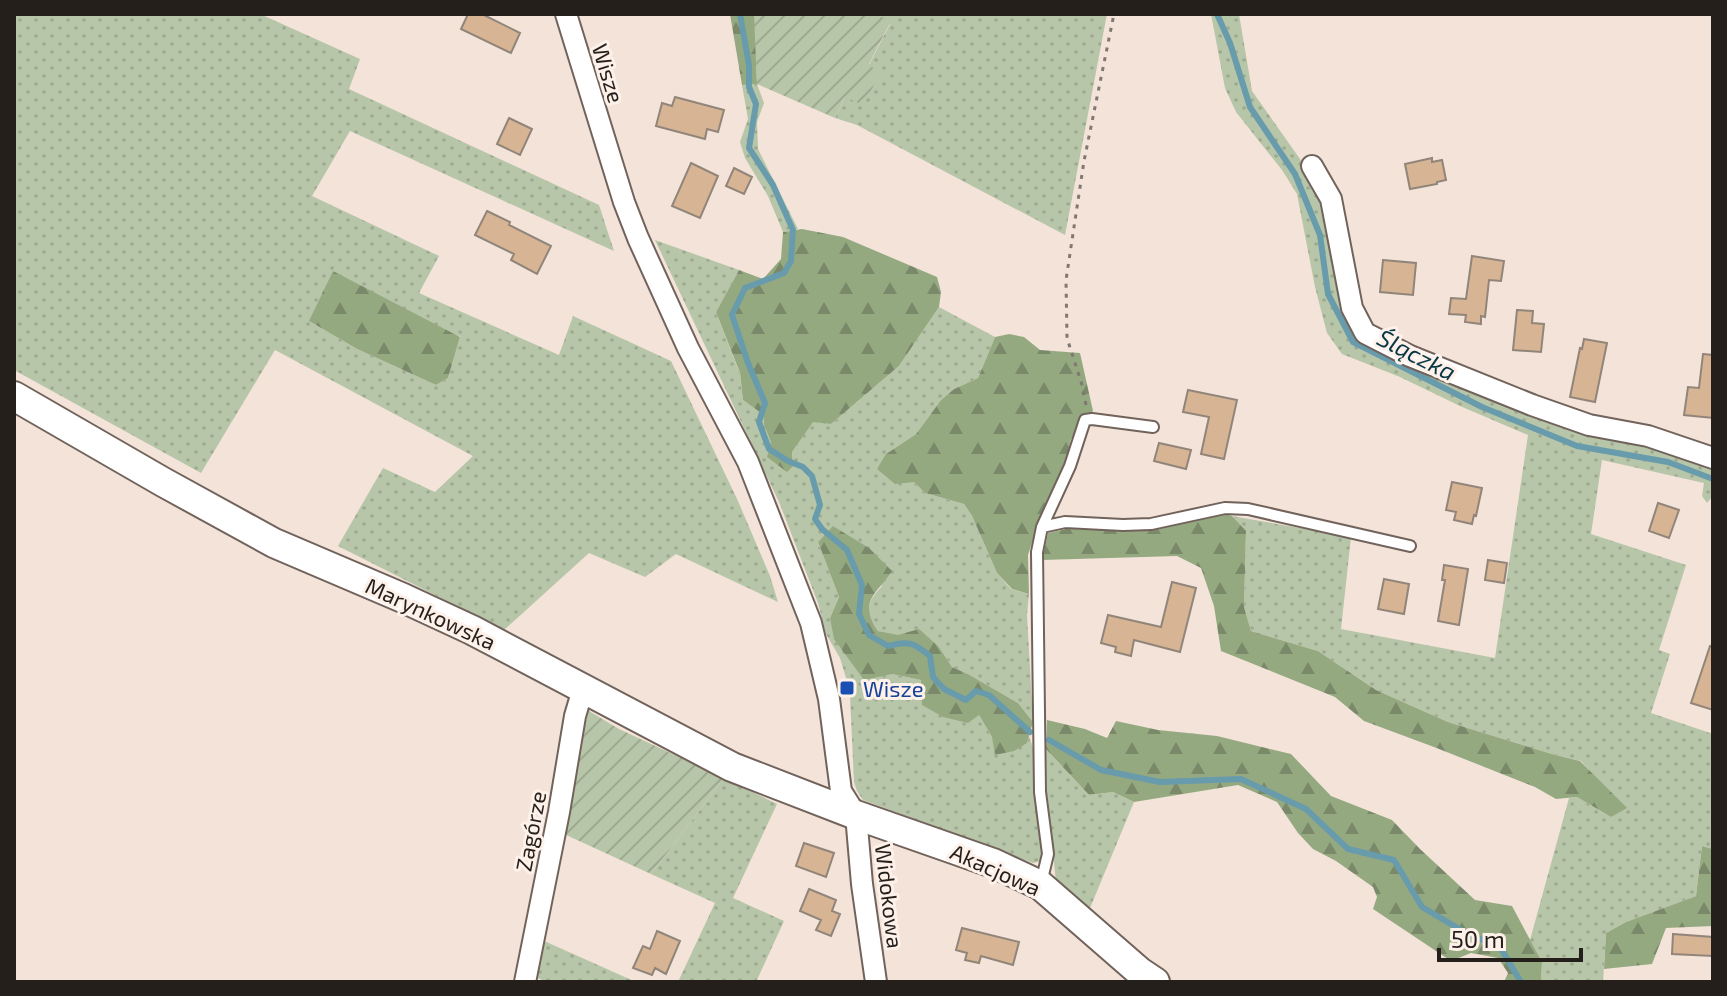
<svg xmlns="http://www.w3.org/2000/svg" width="1727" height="996" viewBox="0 0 1727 996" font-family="'Exo 2',sans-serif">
  <defs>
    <pattern id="grass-dots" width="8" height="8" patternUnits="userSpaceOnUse" patternTransform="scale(2)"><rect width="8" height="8" fill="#b7c6a8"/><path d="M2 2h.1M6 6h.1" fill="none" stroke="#9daa90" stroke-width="1.8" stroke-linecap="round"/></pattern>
    <pattern id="forest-firs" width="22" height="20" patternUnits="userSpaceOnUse" patternTransform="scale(2)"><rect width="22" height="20" fill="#95a981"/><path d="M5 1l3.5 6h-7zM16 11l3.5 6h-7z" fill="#798969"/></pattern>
    <pattern id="garden-furrows" width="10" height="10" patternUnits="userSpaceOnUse" patternTransform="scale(2)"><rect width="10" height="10" fill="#b7c6a8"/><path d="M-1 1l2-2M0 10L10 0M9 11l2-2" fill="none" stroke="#9daa90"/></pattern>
  </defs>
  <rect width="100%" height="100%" fill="#f3e3d9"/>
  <path fill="url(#grass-dots)" fill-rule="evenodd" d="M14,14H260L360,59L349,89L599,205L614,251L350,131L312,196L439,256L419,293L559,355L573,316L671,361L738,501L770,576L778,602L676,554L645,577L589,553L504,630L338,546L383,468L435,492L473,456L275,350L201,473L14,370ZM309,321L460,336V337L448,378L436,385L357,349Z
    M879,14H1107L1065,235L857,125L835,118L845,97L869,65L890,24Z
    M1211,14H1239L1252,91L1300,159L1324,198L1354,332L1713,462V496L1707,503L1702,496L1704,483L1602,460L1591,534L1686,565L1659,650L1670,654L1651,713L1713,734V849L1702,846L1696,896L1626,922L1606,933L1603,982H1541L1542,962L1530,940L1569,798L1577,797L1611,817L1596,778L1581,761L1552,754L1448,722L1376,690L1318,651L1251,631L1244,607L1246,532L1232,516L1351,537L1341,629L1495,658L1528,435L1460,406L1400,377L1342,354L1327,333L1315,287L1297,194L1282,170L1236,112L1225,88Z
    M757,84L764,103L757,122L758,149L798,229L783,232L768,196L745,158L740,142L748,119L742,85Z
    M655,240L739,270L716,312L740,374L743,400L764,414C763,437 779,451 793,466L792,452L813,421L831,424L899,366L939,307L995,337L978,378L954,389L941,400L916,434L886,454L925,493L964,504L972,516L997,573L1011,589L1029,594L1027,615L1033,722L1018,703L968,674L952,667L939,647L878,631C865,611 866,603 882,586L846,535L833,527L818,542L839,597L830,618L892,674L922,680L979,715L992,737L1027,743L1029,736L1035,754L1041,853L1040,861L1033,863L863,800L857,791L854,782L850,696L853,694L851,680L847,681L840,658L826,634L818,603L779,502Z
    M1046,749L1089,795L1113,792L1134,802L1090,908L1056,882L1047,796Z
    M724,778L777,804L733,898L784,921L756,982H678L715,903L651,874Z
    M542,940L636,982H546L536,977Z"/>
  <path fill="url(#forest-firs)" d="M730,14H754L755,16L757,84L742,85Z
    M802,229L843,237L937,277L941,292L939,307L899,366L831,424L813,422L792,452L793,466L787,472L767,457L771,442L764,425V415L743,400L740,373L716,312L739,270L763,279L781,259L783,232Z
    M333,271L460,337L448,378L436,385L357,349L309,321Z
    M1009,334L1024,337L1040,350L1080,353L1093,411L1071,439L1067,456L1050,500L1040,517L1028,555L1029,594L1012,589L997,573L972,516L964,504L925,493L914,482L895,484L877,469L886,454L916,434L941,400L954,389L978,378L995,337Z
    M1223,513L1232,516L1246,531L1244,607L1251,631L1318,651L1376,690L1448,722L1552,754L1580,761L1627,808L1611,817L1577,797L1556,799L1535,787L1434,747L1364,721L1335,697L1221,651L1214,606L1201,568L1177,556L1042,560L1048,533L1079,526L1126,530L1161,528Z
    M833,526L869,548L892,571C876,595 858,601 878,631L898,635L919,629L939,647L952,667L968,674L1018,703L1033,722L1027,743L1014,751L995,755L992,737L979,715L968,723L943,717L922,705L921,680L892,674L864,680L834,639L830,618L839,597L818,542Z
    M1047,720L1085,729L1107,738L1116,721L1158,730L1217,736L1291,754L1331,796L1392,820L1420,849L1475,900L1512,906L1542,962L1541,982H1504L1508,973L1498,958L1471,953L1451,961L1373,909L1377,897L1373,887L1336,861L1313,849L1298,833L1277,802L1238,785L1134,802L1113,792L1089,795L1046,749Z
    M1702,846L1713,849V926L1666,928L1652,964L1604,969L1606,933L1626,922L1696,896Z"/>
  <path fill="url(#garden-furrows)" d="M754,14L880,15L890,23L869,64L880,74L863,105L845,97L835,118L757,84Z
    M589,711L619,729L724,778L651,874L564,834L580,740Z"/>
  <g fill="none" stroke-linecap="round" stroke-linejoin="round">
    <path stroke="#689bac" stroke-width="6" d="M740,14L749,65V87L756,104L749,148L773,185L793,230L791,261L784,273L745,288L732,315L748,363L765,403L759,422L769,449L788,461L803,467L812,476L820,505L815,519L822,529L847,550L862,585L859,614L869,635L888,646C909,640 914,643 930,656L933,677L944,689L966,700L976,691L989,695L1030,732
      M1217,14L1230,43L1250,107L1295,174L1320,235L1328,294L1353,342L1482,407L1577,446L1668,462L1713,479
      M1049,740L1101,770L1160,782L1241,779L1306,809L1348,849L1394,860L1422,907L1466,933L1500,947L1521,982"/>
  </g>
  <path fill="#d7b494" stroke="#91857a" stroke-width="2" d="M468,14H482L520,33L511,53L461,29Z
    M675,97L724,110L718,132L707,129L705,139L656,126L662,103L672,106Z
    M509,118L532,129L520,155L497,144Z
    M1432,158V162L1442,160L1446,180L1437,182V184L1410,189L1405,164Z
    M691,163L718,176L700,218L672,206Z
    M734,168L752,177L744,194L726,186Z
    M487,211L510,222L509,225L551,246L537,274L511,260L514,254L475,235Z
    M1472,256L1504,261L1501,281L1489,280L1485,317L1481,316V324L1465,322L1466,315L1449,314L1451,298L1466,299Z
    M1383,260L1416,263L1413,295L1380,292Z
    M1517,310L1533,311L1532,323L1544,324L1541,352L1513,350Z
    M1584,339L1607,343L1595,402L1570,397L1580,348L1582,349Z
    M1703,354L1713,355V418L1684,415L1688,387L1699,388Z
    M1188,390L1237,400L1224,459L1201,454L1209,417L1183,412Z
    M1159,443L1191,450L1186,469L1154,461Z
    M1452,482L1482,488L1476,516L1474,515L1472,524L1454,520L1456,512L1446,510Z
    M1658,503L1679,510L1669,538L1649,531Z
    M1488,560L1507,563L1504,583L1485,580Z
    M1444,565L1468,569L1459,625L1438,621L1445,580H1442Z
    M1384,579L1409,584L1404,614L1378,609Z
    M1172,582L1196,588L1180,652L1134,640L1131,656L1115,652L1116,647L1101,643L1108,615L1161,627Z
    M1710,646L1713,647V710L1691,703Z
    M804,843L834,853L826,877L796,866Z
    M809,889L836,900L832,911L840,914L831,936L816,930L821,920L800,911Z
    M962,928L1019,942L1013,965L981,956L979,963L965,960L967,953L956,950Z
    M657,931L680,941L666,974L655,968L652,975L633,968L643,946L650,949Z
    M1673,934L1713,937V956L1672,954Z"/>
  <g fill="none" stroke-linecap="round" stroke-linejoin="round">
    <g stroke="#71635b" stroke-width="14">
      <path id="lane" d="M1042,527L1065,522L1123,525L1151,524L1225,508L1248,509L1410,546
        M1041,883L1048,854L1040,792L1037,552L1042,527L1070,466L1085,420L1092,419L1153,427"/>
    </g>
    <g stroke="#71635b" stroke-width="24">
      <path id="street" d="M566,14L624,202L638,238L688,348L748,462L811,623L829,699L841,791L856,815L862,884L876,982
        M1312,166L1331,199L1352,308L1365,333L1410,356L1532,405L1589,425L1648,436L1713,458
        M525,982L559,812L575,716L583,689"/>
    </g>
    <g stroke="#71635b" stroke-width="32">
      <path id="secondary" d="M14,396L163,482L274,543L403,598L472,630L732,767L856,815L993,863L1040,885L1140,972L1155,982"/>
    </g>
    <path stroke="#827872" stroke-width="3" stroke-dasharray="4 6" stroke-linecap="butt" d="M1086,405L1082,385L1067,338L1066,280L1084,161L1114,14"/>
    <use href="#lane" stroke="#fff" stroke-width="10"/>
    <use href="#street" stroke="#fff" stroke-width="20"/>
    <use href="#secondary" stroke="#fff" stroke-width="28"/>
  </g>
  <rect fill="#1a4fb4" stroke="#fef1e9" stroke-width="3" x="839" y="680" width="16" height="16" rx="4"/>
  <g text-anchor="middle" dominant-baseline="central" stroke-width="6" stroke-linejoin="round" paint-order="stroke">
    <g font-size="22" fill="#251f1c" stroke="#fef1e9">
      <text transform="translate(609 73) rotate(73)">Wisze</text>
      <text transform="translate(431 613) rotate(25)">Marynkowska</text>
      <text transform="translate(530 831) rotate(-79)">Zagórze</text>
      <text transform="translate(996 869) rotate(24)">Akacjowa</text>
      <text transform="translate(890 896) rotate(83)">Widokowa</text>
    </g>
    <g font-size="22" fill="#164399" stroke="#fef1e9" text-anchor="start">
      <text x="863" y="688">Wisze</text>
    </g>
    <g font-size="24" font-style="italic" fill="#063845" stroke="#fef1e9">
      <text transform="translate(1417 354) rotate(27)">Ślączka</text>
    </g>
  </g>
  <rect width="1727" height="996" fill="none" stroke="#251f1c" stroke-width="32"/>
  <path d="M1439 948v12h142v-12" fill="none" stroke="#251f1c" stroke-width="4"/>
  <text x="1451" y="948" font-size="24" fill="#251f1c" stroke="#fef1e9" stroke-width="6" paint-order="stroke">50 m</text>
</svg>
